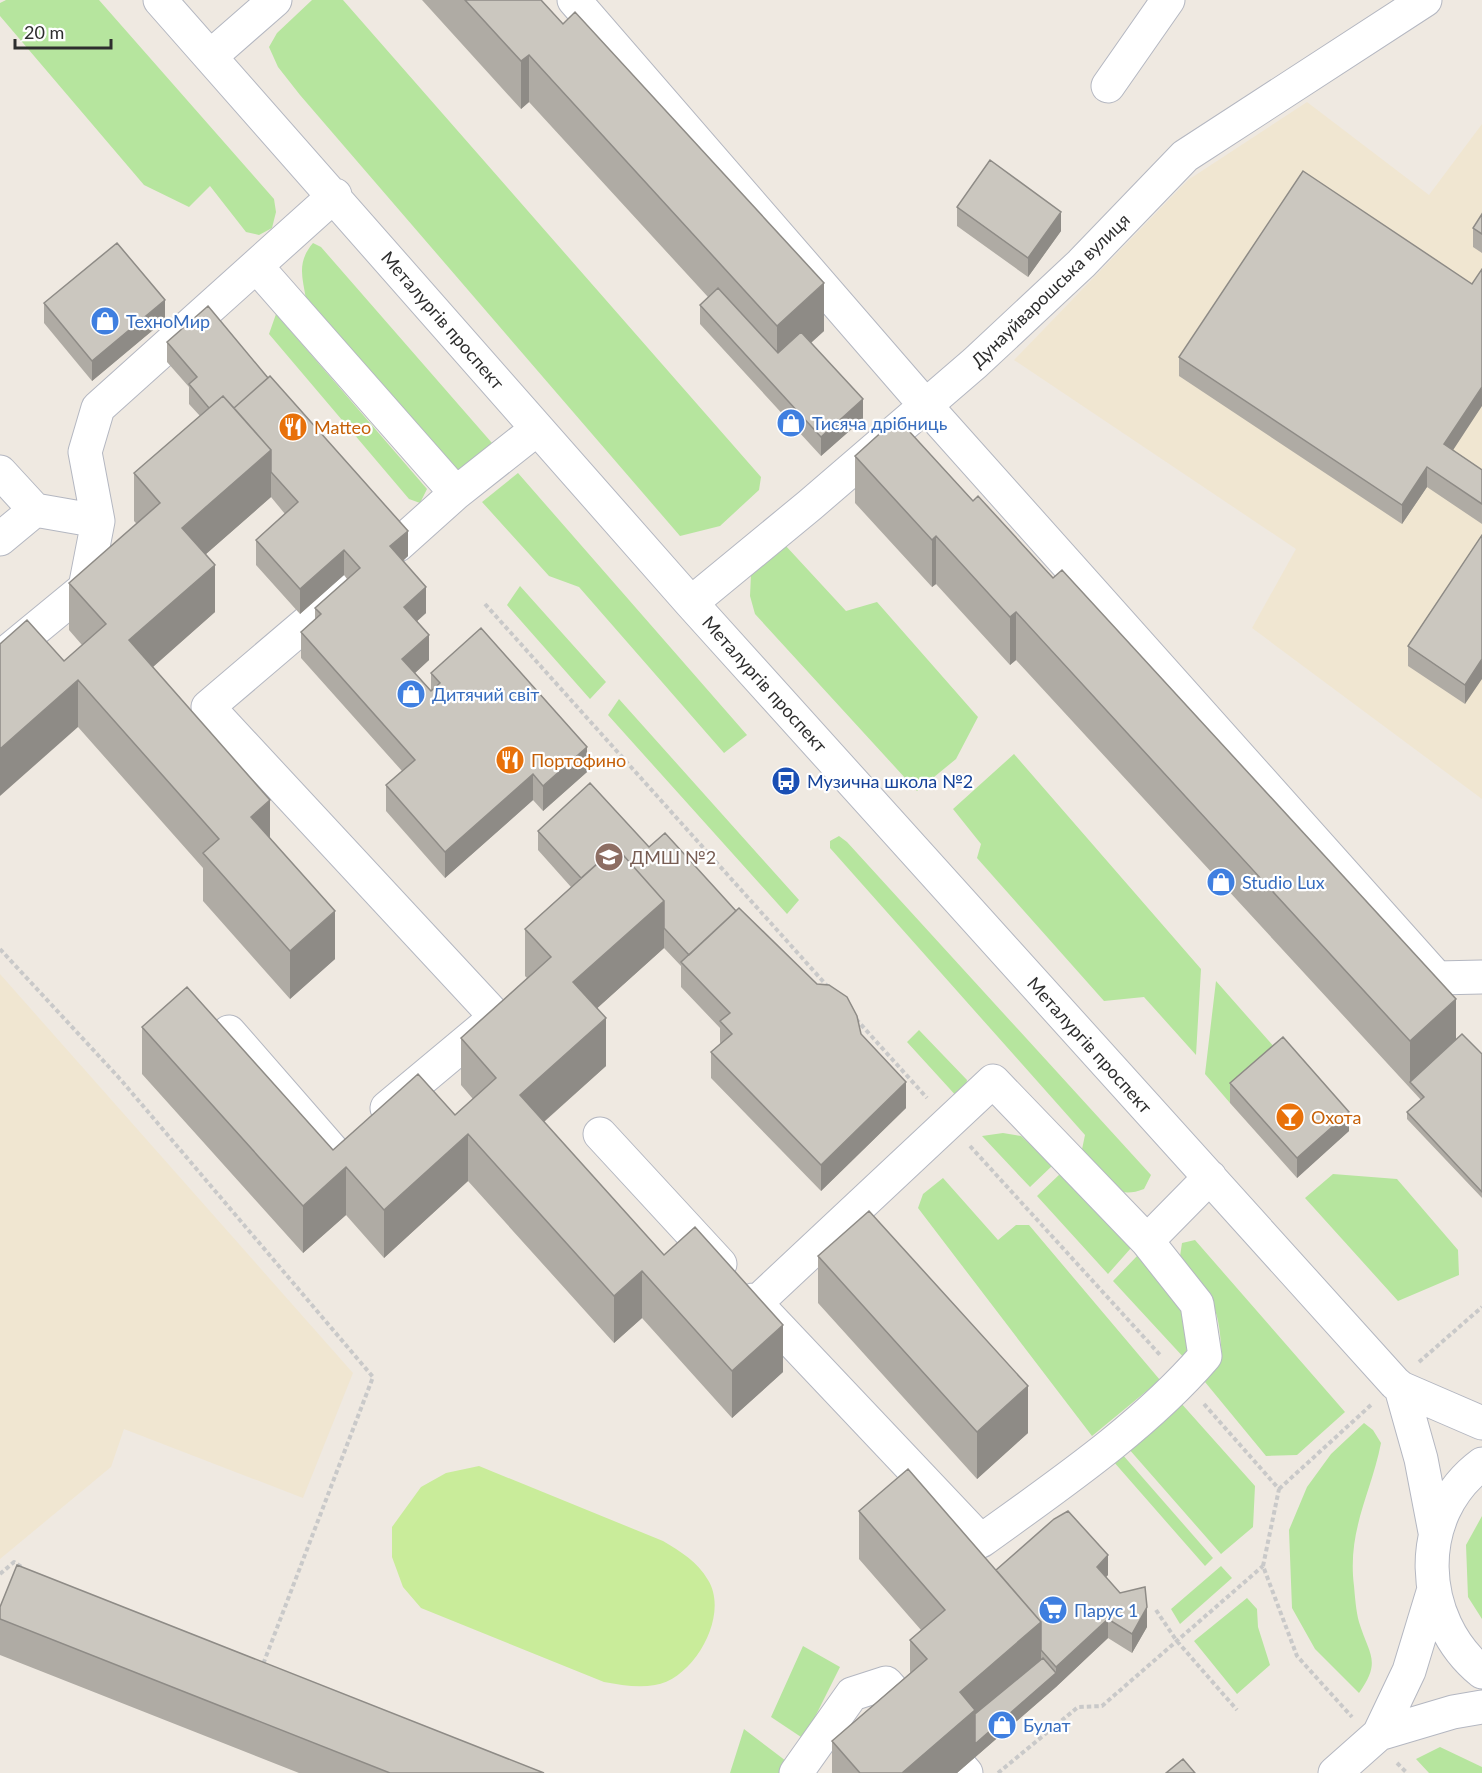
<svg xmlns="http://www.w3.org/2000/svg" width="1482" height="1773" viewBox="0 0 1482 1773" font-family="Lato,sans-serif">
  <rect width="100%" height="100%" fill="#efe9e1"/>
  <path fill="#f0e6d1" d="M1307,102L1429,195L1482,124V799L1252,628L1296,549L1014,360L1188,180Z
    M0,974L353,1373L303,1498L124,1429L111,1467L0,1559Z"/>
  <path fill="#b6e59e" d="M6,0H99L274,199L276,212L272,228L259,235L246,232L210,186L189,207L144,185L0,16V3Z
    M312,0H343L761,477L759,490L720,526L680,536L300,95L278,67L269,47L277,33Z
    M313,243L321,247L492,443L460,472L449,466L306,299C302,276 297,262 313,243Z
    M276,314L427,489L420,503L409,499L269,334Z
    M518,473L747,735L724,753L579,587L549,576L482,502Z
    M785,545L846,611L877,602L978,717L956,759L917,791L755,614L750,596L751,574Z
    M520,586L606,682L590,699L507,605Z
    M619,699L799,900L787,914L608,715Z
    M1014,754L1201,969L1196,1055L1144,997L1104,1001L977,858L981,844L953,809Z
    M839,836L847,842L1151,1175L1144,1189C1111,1202 1101,1176 1081,1154L1085,1135L830,848V841Z
    M1216,981L1283,1057L1230,1103L1205,1074Z
    M919,1030L967,1080L965,1093L959,1099L907,1042Z
    M1003,1133L1021,1136L1053,1165L1030,1187L982,1136Z
    M1061,1173L1131,1248L1108,1274L1037,1196Z
    M1333,1174L1397,1179L1458,1250L1459,1275L1398,1301L1305,1198Z
    M943,1178L998,1240L1016,1225H1029L1160,1380L1092,1436L918,1208L923,1194Z
    M1195,1240L1345,1412L1297,1455L1266,1456L1205,1382L1222,1358C1219,1306 1215,1300 1179,1263L1182,1243Z
    M1138,1255L1189,1314L1193,1330L1186,1360L1113,1281Z
    M1180,1402L1255,1486L1253,1527L1221,1554L1128,1448Z
    M1364,1423L1373,1430L1381,1443C1371,1494 1347,1530 1354,1586C1355,1597 1356,1611 1359,1622C1369,1655 1382,1661 1359,1693L1315,1649L1292,1608L1289,1530L1307,1487L1331,1454Z
    M1122,1454L1213,1558L1205,1566L1113,1461Z
    M1482,1516V1619L1468,1597L1466,1545Z
    M1221,1566L1232,1578L1180,1624L1171,1609Z
    M1247,1598L1257,1609L1258,1627L1270,1665L1237,1694L1194,1641Z
    M803,1646L840,1667L804,1739L771,1717Z
    M744,1729L786,1761L780,1773H730Z
    M1440,1747L1482,1767V1773H1429L1416,1759Z"/>
  <path fill="#c9ec9a" d="M479,1466L663,1541C681,1552 697,1561 708,1580C730,1615 694,1679 655,1685C638,1688 621,1685 604,1682L421,1608L403,1587L392,1557V1527L421,1487L446,1473Z"/>
  <g fill="none" stroke-linecap="round" stroke-linejoin="round">
    <g stroke="#b4b7c1" stroke-width="35">
      <path id="minor" d="M160,0L691,603L1395,1383L1401,1388L1482,1423
        M574,0L926,406L1437,978L1482,977
        M211,56L275,0
        M1108,86L1168,0
        M257,267L456,493L537,429
        M0,472L35,510
        M0,539L35,510L98,521
        M398,545L456,493
        M349,587L208,707L496,1017L387,1108
        M691,603L810,505L975,363L1081,264L1185,156L1425,0
        M0,658L85,588L98,521L85,452L98,408L335,195
        M229,1032L332,1150
        M600,1134L720,1264
        M753,1300L981,1541C1057,1486 1144,1427 1205,1356L1197,1304L1147,1241L1210,1177
        M756,1303L993,1081L1147,1241
        M1401,1388L1421,1459L1435,1532
        M1482,1464C1413,1515 1418,1620 1482,1672
        M1379,1734L1409,1671L1433,1592
        M796,1773L852,1694L886,1683L966,1773
        M1335,1773L1379,1734L1453,1712L1482,1707"/>
    </g>
    <path stroke="#c9c9c9" stroke-width="4" stroke-dasharray="4.5 3" stroke-linecap="butt" d="M485,604L829,988
      M0,949L121,1080L373,1377L262,1667
      M856,1019L927,1098
      M970,1146L1161,1356
      M1419,1362L1482,1307
      M1204,1404L1279,1489L1263,1566L1297,1656L1352,1717
      M1279,1489L1371,1405
      M0,1574L14,1562L23,1568
      M1156,1610L1176,1640L1237,1710
      M1397,1763L1407,1773
      M998,1773L1078,1707L1102,1706L1263,1566"/>
    <use href="#minor" stroke="#fff" stroke-width="33"/>
  </g>
  <path fill="#afaba4" d="M422,0H541L824,331L811,343L863,419L821,456L700,324V305L708,297L529,102L521,109Z
    M957,207L1061,231L1028,277L957,226Z
    M1482,214V253L1473,247V228Z
    M1472,284L1453,450L1482,470V524L1427,487L1402,524L1179,376V357Z
    M44,303L165,320L92,381L44,323Z
    M167,342L408,556L403,561L426,613L417,621L429,660L415,673L431,691V673L587,772L543,811L533,800L445,878L386,811V785L402,771L301,658V632L315,620V608L347,579L344,575L300,614L256,565V540L285,514L271,497L206,554L215,612L153,667L270,839L335,959L290,999L203,901V868L78,727L64,661L82,645L69,630V583L137,524L134,521V473L200,416L189,404V387L167,362Z
    M855,456L1456,1039L1482,1054V1198L1407,1119V1112L1421,1100L1016,660L1010,665L936,584L932,587L855,503Z
    M1482,535L1465,704L1408,666V646Z
    M538,831L649,847L736,911L861,1034L906,1108L821,1191L711,1078V1052L720,1044V1028L681,987V966L664,948L597,1008L606,1066L544,1122L664,1255L783,1372L732,1418L642,1318L614,1343L468,1181L384,1258L346,1215L303,1253L142,1074V1027L333,1150L455,1115L473,1099L461,1085V1038L527,978L525,976V929L571,887L538,850Z
    M1230,1083L1349,1131L1297,1178L1230,1103Z
    M818,1256L1028,1433L977,1479L818,1303Z
    M859,1511L996,1570L1108,1575L1106,1577L1147,1627L1132,1653L1108,1638L1056,1687L957,1773H832V1741L910,1673V1640L921,1630L859,1559Z
    M0,1607L544,1773H299L0,1655Z"/>
  <path fill="#8e8b86" d="M529,55V102L521,109V61Z
    M1061,212V231L1028,277V258Z
    M824,283V331L777,373V326Z
    M165,300V320L92,381V361Z
    M1482,387V406L1444,464V444Z
    M863,399V419L821,456V437Z
    M271,450V497L182,575V528Z
    M1427,467V487L1402,524V505Z
    M408,531V556L390,572V546Z
    M936,536V584L932,587V540Z
    M344,550V575L300,614V589Z
    M215,565V612L129,688V640Z
    M426,587V613L404,633V607Z
    M1016,612V660L1010,665V617Z
    M429,635V660L402,685V659Z
    M1482,659V679L1465,704V685Z
    M78,680V727L0,796V749Z
    M587,747V772L543,811V786Z
    M533,774V800L445,878V852Z
    M270,800V847L251,817Z
    M664,901V948L573,1030V982Z
    M335,911V959L290,999V951Z
    M1456,999V1046L1410,1082V1041Z
    M606,1018V1066L520,1143V1095Z
    M906,1082V1108L821,1191V1165Z
    M1349,1112V1131L1297,1178V1158Z
    M468,1134V1181L384,1258V1210Z
    M346,1167V1215L303,1253V1206Z
    M642,1271V1318L614,1343V1296Z
    M783,1325V1372L732,1418V1371Z
    M1028,1386V1433L977,1479V1432Z
    M1108,1555V1575L1097,1586V1567Z
    M1147,1607V1627L1132,1653V1634Z
    M1108,1619V1638L1056,1687V1667Z
    M1041,1622V1670L1056,1673V1687L957,1773H902L960,1692Z"/>
  <path fill="#cbc7bf" stroke="#8e8b86" stroke-width="1.5" d="M465,0H541L563,24L575,12L824,283L777,326L529,55L521,61Z
    M990,160L1061,212L1028,258L957,207Z
    M1303,171L1472,284L1482,269V387L1444,444L1482,470V504L1427,467L1402,505L1179,357Z
    M1482,214V234L1473,228Z
    M117,243L165,300L92,361L44,303Z
    M718,288L778,353L801,332L863,399L821,437L700,305Z
    M208,306L268,378L234,408L223,396L209,408L189,384L197,377L167,342Z
    M270,376L408,531L390,546L426,587L404,607L429,635L402,659L431,691L440,683L431,673L481,628L587,747L543,786L533,774L445,852L386,785L415,760L301,632L321,614L315,608L360,568L344,550L300,589L256,540L298,502L271,472V450L234,408Z
    M223,396L271,450L182,528L215,565L129,640L270,800L251,817L335,911L290,951L203,853L219,839L78,680L0,749V644L27,620L64,661L106,624L69,583L160,503L134,473Z
    M897,418L973,501L978,496L1053,578L1062,570L1456,999L1410,1041L1016,612L1010,617L936,536L932,540L855,456Z
    M1482,535V659L1465,685L1408,646Z
    M590,783L649,847L665,833L736,911L689,955L664,928V901L616,847L581,878L538,831Z
    M616,847L664,901L573,982L606,1018L520,1095L664,1255L695,1227L783,1325L732,1371L642,1271L614,1296L468,1134L384,1210L346,1167L303,1206L142,1027L187,987L333,1150L418,1074L455,1115L496,1078L461,1038L551,957L525,929Z
    M739,908L817,984L829,985L847,997L857,1016L861,1034L906,1082L821,1165L711,1052L732,1034L720,1021L730,1013L681,962Z
    M1462,1034L1482,1054V1192L1407,1112L1424,1097L1410,1082Z
    M1283,1037L1349,1112L1297,1158L1230,1083Z
    M869,1211L1028,1386L977,1432L818,1256Z
    M908,1469L1041,1622L960,1692L975,1710L902,1773H860L832,1741L927,1659L910,1640L945,1610L859,1511Z
    M1068,1511L1108,1555L1097,1567L1120,1593L1145,1587L1147,1607L1132,1634L1108,1619L1056,1667L1041,1650V1622L996,1570L1054,1519Z
    M17,1565L544,1773H390L0,1619V1607Z
    M1043,1658L1056,1673L975,1744V1714Z
    M1183,1759L1195,1773H1166Z"/>
  <defs>
    <g id="shop-disc" transform="scale(1.5)"><circle r="9.5" fill="#3f7fe0" stroke="#fff"/><path d="M-5-2.5h2.3a2.7 3.5 0 0 1 5.4 0H5L5.5 6h-11ZM-1.5-2.5h3a1.5 2.3 0 0 0-3 0Z" fill="#fff"/></g>
    <g id="restaurant-disc" transform="scale(1.5)"><circle r="9.5" fill="#e8710a" stroke="#fff"/><path d="M-5-6h1v4h1v-4h1v4h1v-4h1v5L-1.5 .5V6h-2V.5L-5-1ZM5-6V6H3V1.5H1.5Q1.5-4 5-6Z" fill="#fff"/></g>
    <g id="bus-disc" transform="scale(1.5)"><circle r="9.5" fill="#1a4fb4" stroke="#fff"/><path d="M-5-6H5V4H4V6H2V4H-2V6H-4V4H-5ZM-3.5-4V0h7V-4ZM-3.5 1.2v1.5H-2V1.2ZM2 1.2v1.5H3.5V1.2Z" fill="#fff"/></g>
    <g id="school-disc" transform="scale(1.5)"><circle r="9.5" fill="#8d6e63" stroke="#fff"/><path d="M0-5L7-2L0 1L-7-2ZM-4 1L0 2.5L4 1V4Q0 6-4 4Z" fill="#fff"/></g>
    <g id="bar-disc" transform="scale(1.5)"><circle r="9.5" fill="#e8710a" stroke="#fff"/><path d="M-6-5H6L.8 .8V4.5H3.5V6h-7V4.5H-.8V.8Z" fill="#fff"/></g>
    <g id="supermarket-disc" transform="scale(1.5)"><circle r="9.5" fill="#3f7fe0" stroke="#fff"/><path d="M-6-5.5h2.5l.6 2H6L4.5 2H-2.5L-4.4-4H-6ZM-1.5 3.2a1.3 1.3 0 1 0 .1 0ZM3 3.2a1.3 1.3 0 1 0 .1 0Z" fill="#fff"/></g>
  </defs>
  <g fill-rule="evenodd">
    <use href="#shop-disc" x="105" y="321"/>
    <use href="#shop-disc" x="791" y="423"/>
    <use href="#restaurant-disc" x="293" y="427"/>
    <use href="#shop-disc" x="411" y="694"/>
    <use href="#restaurant-disc" x="510" y="760"/>
    <use href="#bus-disc" x="786" y="781"/>
    <use href="#school-disc" x="609" y="857"/>
    <use href="#shop-disc" x="1221" y="882"/>
    <use href="#bar-disc" x="1290" y="1117"/>
    <use href="#supermarket-disc" x="1053" y="1610"/>
    <use href="#shop-disc" x="1002" y="1725"/>
  </g>
  <g text-anchor="middle" dominant-baseline="central" stroke-width="4.5" stroke-linejoin="round" paint-order="stroke">
    <g font-size="18" fill="#2e2e2e" stroke="#fff">
      <text transform="translate(1050 290) rotate(-44)">Дунауйварошська вулиця</text>
      <text transform="translate(443 320) rotate(49)">Металургів проспект</text>
      <text transform="translate(765 684) rotate(48)">Металургів проспект</text>
      <text transform="translate(1090 1045) rotate(48)">Металургів проспект</text>
    </g>
    <g font-size="18" fill="#366cbe" stroke="#fff" text-anchor="start">
      <text x="126" y="321">ТехноМир</text>
      <text x="812" y="423">Тисяча дрібниць</text>
      <text x="432" y="694">Дитячий світ</text>
      <text x="1242" y="882">Studio Lux</text>
      <text x="1074" y="1610">Парус 1</text>
      <text x="1023" y="1725">Булат</text>
    </g>
    <g font-size="18" fill="#c56008" stroke="#fff" text-anchor="start">
      <text x="314" y="427">Matteo</text>
      <text x="531" y="760">Портофино</text>
      <text x="1311" y="1117">Охота</text>
    </g>
    <g font-size="18" fill="#164399" stroke="#fff" text-anchor="start">
      <text x="807" y="781">Музична школа №2</text>
    </g>
    <g font-size="18" fill="#785e54" stroke="#fff" text-anchor="start">
      <text x="630" y="857">ДМШ №2</text>
    </g>
  </g>
  <path d="M15 39v9h96v-9" fill="none" stroke="#2e2e2e" stroke-width="3"/>
  <text x="24" y="39" font-size="18" fill="#2e2e2e" stroke="#ffffff" stroke-width="4.5" paint-order="stroke">20 m</text>
</svg>
